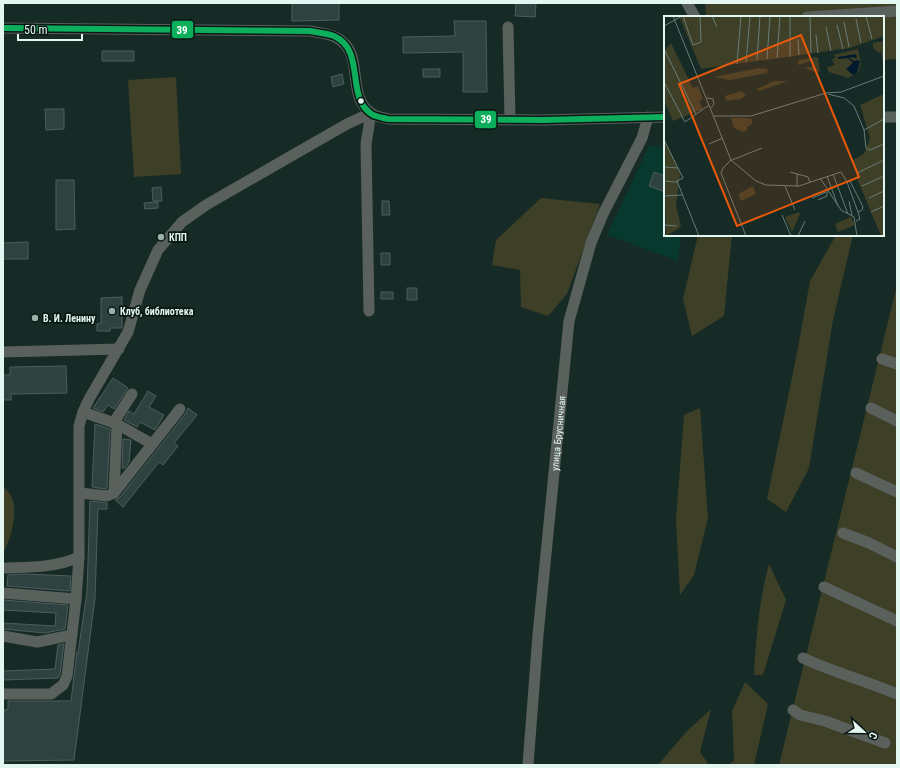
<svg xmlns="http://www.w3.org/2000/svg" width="900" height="768" viewBox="0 0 900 768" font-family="'Roboto Condensed',sans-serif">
  <rect width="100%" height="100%" fill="#162b26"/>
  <path fill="#08392f" d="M649,146L665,148V235H681L678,261L607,235Z"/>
  <path fill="#3e3f27" d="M705,3H897V59L883,60V17H706Z
    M176,77L181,174L134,177L128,80Z
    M541,198L600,204L567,294L548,316L521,307L520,270L492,265L496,240Z
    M698,235H732L724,316L692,336L683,299Z
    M836,235H853L833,320L809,468L786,512L767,499L796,358L810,281Z
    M897,285V765H779Z
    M700,408L708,518L694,575L680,595L676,520L684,415Z
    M3,486C6,489 9,492 11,496C19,510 11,540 3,553Z
    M769,564L786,600L763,675H754C756,638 759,600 769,564Z
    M745,682L768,704L754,765H727L734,761L732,711Z
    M711,709L700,752L709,765H658L686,732Z"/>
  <path fill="#2e4240" stroke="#4d5e5d" d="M292,3H339V20L292,21Z
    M516,3H536L535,17L515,16Z
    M454,21H486L487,92H463V52L403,53V37L455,36Z
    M102,51H134V61H102Z
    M423,69H440V77H423Z
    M342,74L344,84L333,87L331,77Z
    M45,109H64V129L46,130Z
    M654,172L665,176V192L649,186Z
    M56,180H74L75,229L56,230Z
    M161,187L162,201H153L152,188Z
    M382,201H389L390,215H382Z
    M158,202V208L145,209L144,203Z
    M28,242V259H3V243Z
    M381,253H390V265H381Z
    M407,288H417V300H407Z
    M381,292H393V299H381Z
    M122,297V328H110V331H97V324L101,323V298Z
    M66,366L67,393L11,394V400H3V375H10V367Z
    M113,378L128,388L114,409L108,405L103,412L93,408Z
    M148,391L156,396L149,407L164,415L155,430L140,422L137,427L124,420L129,411L134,414Z
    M188,408L197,415L174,443L178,446L163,465L159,462L123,507L115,500L120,497L186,413Z
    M95,424L110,429L107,488L106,489L92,487Z
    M123,439L131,440L129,462L125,468H122Z
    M90,501L107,503V509H98L95,598L74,760L3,761V716L4,710L8,709V701H71L77,652L78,653L87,592Z
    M26,574L71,576L70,591L7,586L8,575Z
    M3,600L68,605L65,629L45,633L3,629V623L55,626L56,613L3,610Z
    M64,644L60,674L58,678L3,680V671L55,669L58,645Z"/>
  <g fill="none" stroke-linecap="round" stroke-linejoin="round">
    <g stroke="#5a605c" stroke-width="11">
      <path d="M687,3L695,17"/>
      <path d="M807,17L897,11"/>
      <path d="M508,27L510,119"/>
      <path d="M3,28L310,31C319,33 329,33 337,38C366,53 345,96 371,113C375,117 383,117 388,119L543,120L665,117"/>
      <path d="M883,117H897"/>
      <path d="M369,311L366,144L371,113"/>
      <path d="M3,352L119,349"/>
      <path d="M882,359L897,364"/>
      <path d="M871,408L897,421"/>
      <path d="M83,412L117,424L152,444"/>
      <path d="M114,422L132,394"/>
      <path d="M856,473L897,492"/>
      <path d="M80,493L107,496L114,493L180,409"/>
      <path d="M114,493L117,424"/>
      <path d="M843,533L869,543L897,557"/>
      <path d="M3,568C29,567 55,568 79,557"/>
      <path d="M824,587L897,621"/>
      <path d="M3,593L76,599"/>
      <path d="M3,636L37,642L72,635"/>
      <path d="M803,658C833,672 866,681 897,694"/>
      <path d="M3,694H51L63,685L67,676L76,599L79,557V426L83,412L89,399L128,332L140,290L158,250L182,222L206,205L347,124L371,113"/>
      <path d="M793,710L800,715L825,721L885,743"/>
      <path id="s1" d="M528,765L538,635L569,321L591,243L603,214L642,138L648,117"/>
    </g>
    <g stroke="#091814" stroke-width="9">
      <path id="bus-1" d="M3,28L310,31C318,33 326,33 334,36C367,51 344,98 373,115C378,117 383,118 388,119L543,120L665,117"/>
    </g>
    <use href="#bus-1" stroke="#0daf5c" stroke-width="6"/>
  </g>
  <circle fill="#e3f7f0" stroke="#091814" stroke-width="1.5" cx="361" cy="101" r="3.5"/>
  <g fill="#9bb0a9" stroke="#091814" stroke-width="1.5">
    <circle cx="161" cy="237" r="4"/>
    <circle cx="112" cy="311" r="4"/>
    <circle cx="35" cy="318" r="4"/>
  </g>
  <g text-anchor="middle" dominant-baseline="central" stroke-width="3.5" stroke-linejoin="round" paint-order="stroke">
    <g font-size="10" font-weight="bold" fill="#e3f7f0" stroke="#091814" text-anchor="start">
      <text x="169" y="237">КПП</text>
      <text x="120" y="311">Клуб, библиотека</text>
      <text x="43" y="318">В. И. Ленину</text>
    </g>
    <g font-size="10" fill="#e3f7f0" stroke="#091814">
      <text stroke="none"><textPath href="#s1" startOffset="333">улица Брусничная</textPath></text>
    </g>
  </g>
  <g transform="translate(664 16)">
    <rect width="220" height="220" fill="#162b26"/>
    <path d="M15,0H220V20L186,32L37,53ZM220,25L218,29L220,27L219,49L217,34L215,37L209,32V27ZM7,27L29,72L34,70L39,83L35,85L39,93L9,105L0,85V35ZM194,33L197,48L194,57L184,62L165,56L163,51L171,49L168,44L172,41L169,39ZM154,41L156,55L153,57L140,52L147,51L150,48L147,45L133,49L135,44ZM95,52L104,53L103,57L66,64L50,61ZM110,65H124L95,75L93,73ZM77,75L82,79L77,83L62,85L61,80ZM220,78V220H217L194,165L189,144L200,138L206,122L196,89ZM67,102H83L88,103V108L83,111V115L79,116L70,112ZM0,122L16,157L12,190L17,211L2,220ZM89,170L92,178L77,185L74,178ZM135,196L136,198L128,216L121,201ZM187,201L191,209L174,216L171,208Z" fill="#3e3f27"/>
    <path d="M192,38L193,42L185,41L189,45L194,44L196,46L193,57L189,59L182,53L189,47L184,42L174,43V41Z" fill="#021a2d"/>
    <path fill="none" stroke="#687d77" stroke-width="1" d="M9,0L67,144M19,0L29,29L37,26L36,0M48,0L53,11M126,0V41M146,0L147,37M202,0L208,23M192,3L197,27M180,6L185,31M173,9L179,33M0,10L18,0M162,11L167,35M152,19L154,37M134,23L135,39M0,33L32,98M113,42L116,0M103,43L106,0M93,44L96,0M82,46L86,0M73,48L77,0M0,66L21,106L45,89M164,78L180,82L190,90L200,114L202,132L206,134L220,128M43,82L49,83L50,88L47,92M50,100H87L162,77L177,76L220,60M200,114L220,103M0,124L19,162L11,166L0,165M45,128L59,122M67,144L92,165L102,169L135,170L177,156L183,166L186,165L199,191L198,194L194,196L196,203L192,205M67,144L59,152L57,157L82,220M68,144L98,132M0,151L14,152M126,156L144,161L146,166M193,157L220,144M169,158L184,198M163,160L174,190M156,162L177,194L190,201L193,220M13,165L35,220M183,166L194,196M121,170L131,194M198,170L220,160M133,171V158M0,180L18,179M148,182L162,176M205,182L220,175M154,184L163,180V174M185,185L188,200M207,196L220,190M118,199L127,220M0,209L13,210M134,220L141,205"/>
    <path fill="#e8590c" fill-opacity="0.15" stroke="#e8590c" stroke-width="2" d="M137,19L195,161L73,210L15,68Z"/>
    <rect width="220" height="220" fill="none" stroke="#e3f7f0" stroke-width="2"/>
  </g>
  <g stroke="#091814" stroke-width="1.5">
    <rect x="171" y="20" width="23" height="19" rx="4" fill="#0daf5c"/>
    <rect x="474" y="110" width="23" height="19" rx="4" fill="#0daf5c"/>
  </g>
  <g font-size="11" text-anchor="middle" font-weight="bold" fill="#fff">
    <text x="182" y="34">39</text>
    <text x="486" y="123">39</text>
  </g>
  <rect width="900" height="768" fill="none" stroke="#e3f7f0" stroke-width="8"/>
  <g transform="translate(864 732) rotate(112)" stroke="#091814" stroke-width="3" paint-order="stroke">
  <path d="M0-3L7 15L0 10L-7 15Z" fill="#e3f7f0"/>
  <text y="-6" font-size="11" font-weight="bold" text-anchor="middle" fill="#e3f7f0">С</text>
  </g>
  <path d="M18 34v6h64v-6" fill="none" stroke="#e3f7f0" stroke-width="2"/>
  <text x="24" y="34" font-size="12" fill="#e3f7f0" stroke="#091814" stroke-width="3" paint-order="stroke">50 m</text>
</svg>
